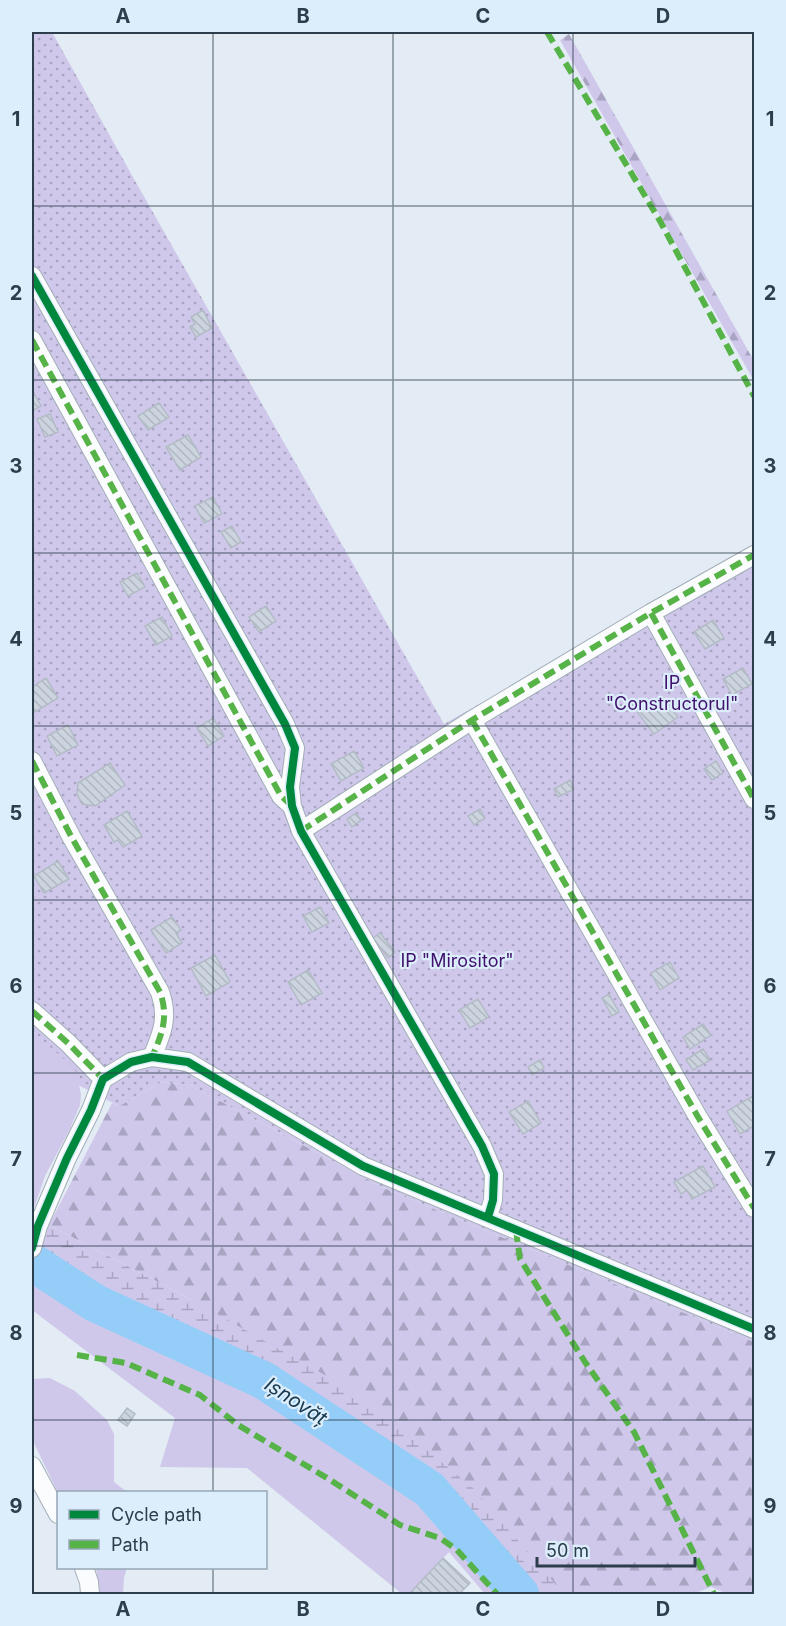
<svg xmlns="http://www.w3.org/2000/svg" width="786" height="1626" viewBox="0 0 786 1626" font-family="Inter,sans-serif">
  <defs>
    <pattern id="forest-firs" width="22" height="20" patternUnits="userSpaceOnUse" patternTransform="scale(1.5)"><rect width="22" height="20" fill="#d0c8eb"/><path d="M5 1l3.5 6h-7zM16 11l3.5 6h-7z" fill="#a9a4c1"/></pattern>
    <pattern id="wetland-marsh" width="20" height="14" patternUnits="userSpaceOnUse" patternTransform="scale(1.5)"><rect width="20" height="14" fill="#d0c8eb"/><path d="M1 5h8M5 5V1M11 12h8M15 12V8" fill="none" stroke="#a9a4c1"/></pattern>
    <pattern id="park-dots" width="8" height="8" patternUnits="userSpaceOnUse" patternTransform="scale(1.5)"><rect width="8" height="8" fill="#d0c8eb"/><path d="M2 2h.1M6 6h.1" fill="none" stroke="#a9a4c1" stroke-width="1.8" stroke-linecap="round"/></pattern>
    <pattern id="building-back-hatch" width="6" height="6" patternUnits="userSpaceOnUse" patternTransform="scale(1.5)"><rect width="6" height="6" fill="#ccd5df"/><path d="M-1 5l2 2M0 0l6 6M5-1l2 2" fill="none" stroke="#afb8c1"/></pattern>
  </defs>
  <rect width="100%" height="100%" fill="#e3ecf4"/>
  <path fill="#d0c8eb" d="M32,1031L76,1069L81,1095L80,1105L70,1129L45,1176L32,1214Z
    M32,1282L97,1317L263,1390L419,1498L503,1594H485L449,1552L409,1594H402L247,1468L160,1467L175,1418L32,1310Z
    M50,1378L75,1391L107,1420L114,1434V1482L127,1492L58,1493L32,1439V1379Z
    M96,1568H127L124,1578L123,1594H100Z"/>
  <path fill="url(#forest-firs)" d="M569,34L754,361V381L560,40Z
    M161,1082L190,1085L384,1188L754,1342V1594H728L711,1587L693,1594H564L550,1579L194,1301L49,1225L112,1103L119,1106Z"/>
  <path fill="url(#wetland-marsh)" d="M49,1225L194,1301L362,1396L474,1489L564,1594H503L419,1498L263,1390L97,1317L32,1282V1274Z"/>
  <path fill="url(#park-dots)" d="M32,32H52L134,179L444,724L754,549V1342L384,1188L190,1085L161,1082L119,1106L78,1085L75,1069L32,1031Z"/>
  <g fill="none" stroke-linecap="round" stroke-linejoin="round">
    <path stroke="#93cdf8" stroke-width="38" d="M32,1262L95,1303L263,1380L429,1489L520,1594"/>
  </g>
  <path fill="url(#building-back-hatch)" stroke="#b2bbc6" stroke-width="1.5" d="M203,310L212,328L196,337L190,327L195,324L191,317Z
    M32,390L41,406L32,411Z
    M159,403L169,417L148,430L138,416Z
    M50,414L58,432L45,437L37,419Z
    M188,435L201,457L180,470L166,447Z
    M213,497L222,514L204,523L195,506Z
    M232,526L241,542L231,548L221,532Z
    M137,573L145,587L128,596L120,582Z
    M266,606L276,621L259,632L249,617Z
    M162,617L172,636L156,645L145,626Z
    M713,620L724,638L705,649L694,632Z
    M743,668L752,684L732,695L723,679Z
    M46,678L58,698L35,712L32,705V695L34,694L32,687Z
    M662,696L678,717L654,734L638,713Z
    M213,718L224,736L208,746L197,728Z
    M68,725L78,745L57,756L47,736Z
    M354,751L364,768L341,781L331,764Z
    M716,761L723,773L712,780L704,769Z
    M110,763L125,785L95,806L82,804L77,794L78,783Z
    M570,780L574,789L558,797L554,789Z
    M480,809L485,818L474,825L468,816Z
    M127,811L142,836L123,847L118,840L114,842L104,825Z
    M356,813L361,820L352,827L347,819Z
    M58,861L69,879L44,893L34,876Z
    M320,907L329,923L312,932L303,916Z
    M172,917L181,930L176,933L182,943L166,953L151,930Z
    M380,933L395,952L388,958L373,938Z
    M215,955L230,982L206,996L191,968Z
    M670,962L679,978L660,990L651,973Z
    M308,970L322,993L301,1005L288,982Z
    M609,994L619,1012L612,1016L602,998Z
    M478,999L489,1017L470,1028L459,1010Z
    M703,1024L711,1035L690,1049L683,1037Z
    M703,1049L710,1060L693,1070L686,1060Z
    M540,1060L544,1068L532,1075L528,1067Z
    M753,1096L754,1099V1126L740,1134L727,1111Z
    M528,1101L541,1123L523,1134L509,1112Z
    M703,1166L715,1187L692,1199L687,1190L681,1194L674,1182Z
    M127,1408L135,1414L127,1426L118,1420Z
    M443,1558L470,1583L459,1594H409Z"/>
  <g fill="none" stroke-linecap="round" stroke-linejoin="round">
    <g stroke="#a2aeb8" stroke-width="20">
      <path id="minor" d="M32,276L285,724L295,748L290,787L292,806L301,831L482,1146L494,1174L493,1200L488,1217
        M32,340L281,796L292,806
        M651,613L754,799
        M472,720L698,1117L754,1208
        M32,761L72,838L160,992C169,1017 162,1034 152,1057
        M301,831L472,720L651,613L754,555
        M32,1011L68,1043L103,1079
        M32,1248L38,1226L67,1158L91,1110L103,1079L131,1062L152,1057L188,1062L363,1166L754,1329
        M32,1466L58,1514
        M84,1568L89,1582L90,1594"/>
    </g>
    <use href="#minor" stroke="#fbfcfd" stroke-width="18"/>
    <path stroke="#56b347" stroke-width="6" stroke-dasharray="12 6" stroke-linecap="butt" d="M547,32L660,221L754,396
      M32,340L281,796L292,806
      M651,613L754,799
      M472,720L698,1117L754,1208
      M32,761L72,838L160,992C169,1017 162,1034 152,1057
      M301,831L472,720L651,613L754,555
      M32,1011L68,1043L103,1079L107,1077
      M516,1230L520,1259L585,1362L634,1432L714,1594
      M77,1355L126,1363L200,1395L238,1425L327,1478L400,1525L440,1538L457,1550L497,1594"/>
    <g stroke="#dcedfb" stroke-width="11">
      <path id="cycleway" d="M32,276L285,724L295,748L290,787L292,806L301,831L482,1146L494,1174L493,1200L488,1217
        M32,1248L38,1226L67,1158L91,1110L103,1079L131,1062L152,1057L188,1062L363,1166L754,1329"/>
    </g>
    <use href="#cycleway" stroke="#00873e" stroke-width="8"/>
  </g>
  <path fill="none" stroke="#2c3e4c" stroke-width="1.5" stroke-opacity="0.55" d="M213,32V1492M393,32V1594M573,32V1594M32,206H754M32,380H754M32,553H754M32,726H754M32,900H754M32,1073H754M32,1246H754M32,1420H754M213,1568V1594"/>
  <g text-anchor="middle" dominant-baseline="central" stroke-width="4.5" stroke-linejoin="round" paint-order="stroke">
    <g font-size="18" fill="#41126d" stroke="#dcedfb">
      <text x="672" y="682">IP<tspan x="672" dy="21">"Constructorul"</tspan></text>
      <text x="457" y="960">IP "Mirositor"</text>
    </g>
    <g font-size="20" font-style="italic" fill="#15384f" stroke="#dcedfb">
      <text transform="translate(296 1401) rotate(33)">Ișnovăț</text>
    </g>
  </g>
  <rect width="786" height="1626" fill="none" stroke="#dcedfb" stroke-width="66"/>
  <rect x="57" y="1491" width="210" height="78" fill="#dcedfb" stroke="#96a7b5" stroke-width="1.5"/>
  <rect x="69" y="1510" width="30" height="9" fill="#00873e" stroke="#96a7b5" stroke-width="1.5"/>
  <text x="111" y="1521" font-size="18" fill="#2c3e4c">Cycle path</text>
  <rect x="69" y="1540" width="30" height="9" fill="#56b347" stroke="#96a7b5" stroke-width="1.5"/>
  <text x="111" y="1551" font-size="18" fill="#2c3e4c">Path</text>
  <path d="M537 1557v9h158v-9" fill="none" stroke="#2c3e4c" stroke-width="3"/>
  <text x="546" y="1557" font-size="18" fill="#2c3e4c" stroke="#dcedfb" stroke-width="4.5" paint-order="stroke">50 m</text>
  <rect x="33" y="33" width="720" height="1560" fill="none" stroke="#2c3e4c" stroke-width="2"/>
  <g font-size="20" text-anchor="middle" font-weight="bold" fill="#2c3e4c">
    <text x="123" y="23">A</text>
    <text x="303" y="23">B</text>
    <text x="483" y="23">C</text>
    <text x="663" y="23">D</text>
    <text x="16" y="126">1</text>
    <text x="770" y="126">1</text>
    <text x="16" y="300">2</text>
    <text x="770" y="300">2</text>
    <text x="16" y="473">3</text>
    <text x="770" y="473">3</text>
    <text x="16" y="646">4</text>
    <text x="770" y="646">4</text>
    <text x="16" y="820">5</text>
    <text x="770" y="820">5</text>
    <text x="16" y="993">6</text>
    <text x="770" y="993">6</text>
    <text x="16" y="1166">7</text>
    <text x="770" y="1166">7</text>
    <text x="16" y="1340">8</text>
    <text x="770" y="1340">8</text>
    <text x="16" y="1513">9</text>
    <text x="770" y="1513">9</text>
    <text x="123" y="1616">A</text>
    <text x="303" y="1616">B</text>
    <text x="483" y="1616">C</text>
    <text x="663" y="1616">D</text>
  </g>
</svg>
